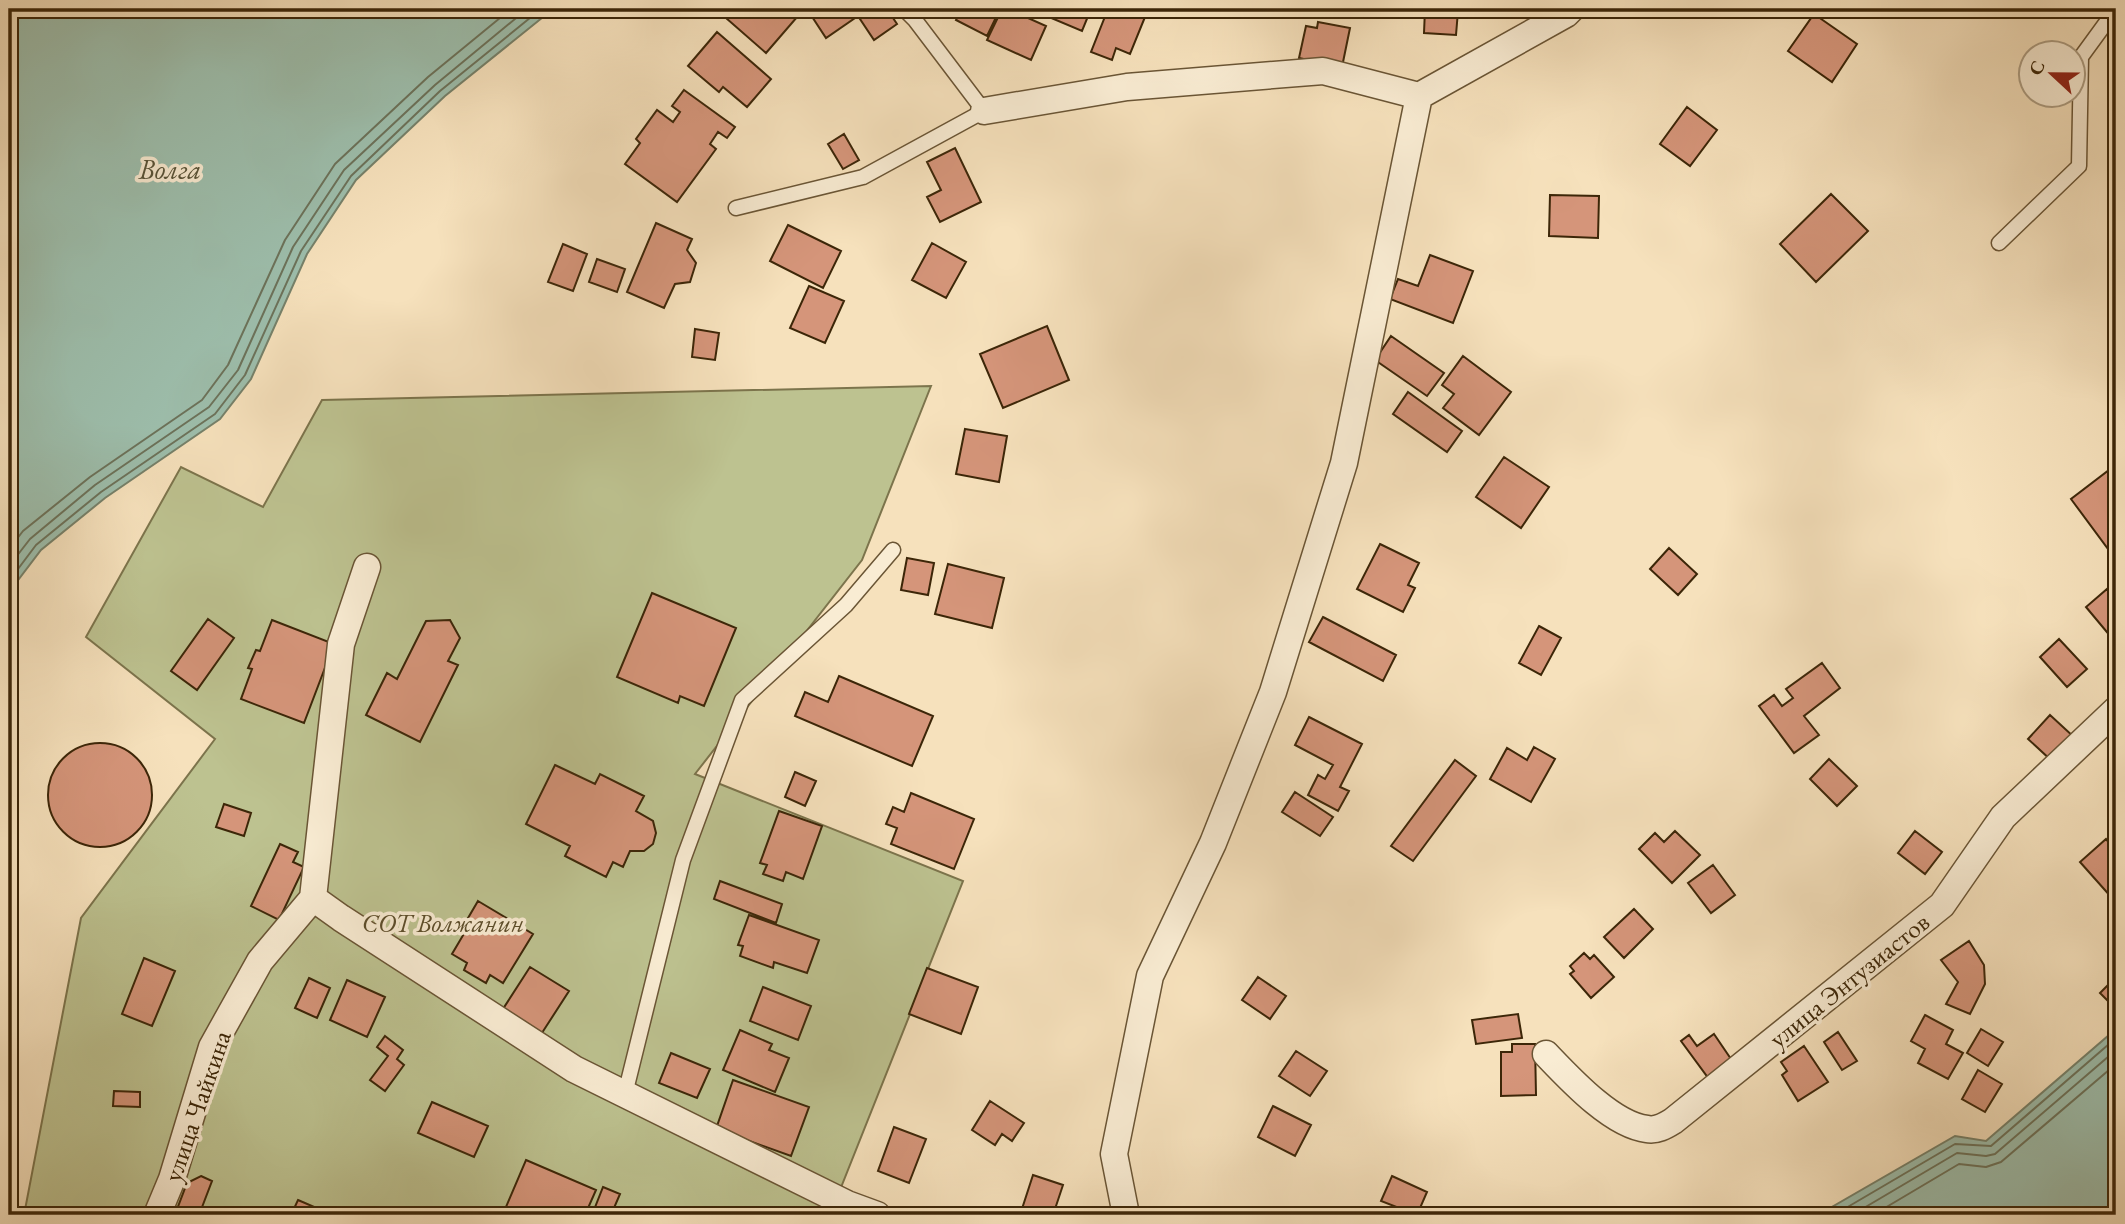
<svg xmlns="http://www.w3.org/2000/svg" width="2125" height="1224" viewBox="0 0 2125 1224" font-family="'EB Garamond',serif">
  <rect width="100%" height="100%" fill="#f6e1bc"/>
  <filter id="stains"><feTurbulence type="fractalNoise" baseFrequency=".00286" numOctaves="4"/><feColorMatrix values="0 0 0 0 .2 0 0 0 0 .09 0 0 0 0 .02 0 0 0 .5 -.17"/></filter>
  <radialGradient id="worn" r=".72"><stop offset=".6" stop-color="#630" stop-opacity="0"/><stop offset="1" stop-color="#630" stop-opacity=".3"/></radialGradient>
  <path fill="#bdc290" stroke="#7c744c" stroke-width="2" d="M931,386L862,560L695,774L963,881L830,1215H24L81,918L215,739L86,637L181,467L263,507L322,400Z"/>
  <path fill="#9dbeac" stroke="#76816a" stroke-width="2" d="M9,9H553L445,96L356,180L307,254L251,379L220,419L105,498L41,550L9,592Z
    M2116,1029L2115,1215H1818L1955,1136L1986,1141Z"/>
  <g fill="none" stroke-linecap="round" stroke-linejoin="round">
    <path stroke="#6c725a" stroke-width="2" d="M9,549L23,531L90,477L202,400L228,365L285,240L335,164L428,77L511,9
      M9,566L30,539L95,485L209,407L238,370L293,247L344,170L435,85L527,9
      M9,581L36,545L101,492L215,414L245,375L301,251L351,176L440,91L541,9
      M1834,1215L1955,1144L1991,1146L2116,1038
      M1852,1215L1957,1153L1986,1156L1995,1154L2116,1050
      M1873,1215L1959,1164L1986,1167L2001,1162L2116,1064"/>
  </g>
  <path fill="#d5957a" stroke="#3c2608" stroke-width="2" d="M719,9H804L766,53L718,11Z
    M807,9H848L855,18L826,38Z
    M875,9H887L897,24L874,40L860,19Z
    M962,9H1000L987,36L956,20Z
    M1002,9H1008L1046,26L1031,60L987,40Z
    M1030,9H1091L1082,31Z
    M1108,9H1124L1145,17L1130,54L1116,48L1112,60L1091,52Z
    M1425,9L1458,11L1456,35L1424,33Z
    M1814,14L1857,44L1832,82L1788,51Z
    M1318,22L1350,28L1342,67L1299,58L1306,26L1317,28Z
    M717,32L771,79L747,107L723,87L719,92L688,66Z
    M684,90L735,127L727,138L718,132L710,144L716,149L677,202L625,164L640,143L636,139L657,110L673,122L680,112L672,106Z
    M1687,107L1717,130L1690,166L1660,144Z
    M844,134L859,160L843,169L828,144Z
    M955,148L981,202L940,222L927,197L941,190L927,162Z
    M1831,194L1868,231L1816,282L1780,244Z
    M1550,195L1599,196L1598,238L1549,236Z
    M656,223L692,239L687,250L696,263L690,282L675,284L664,308L627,292Z
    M788,225L841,251L823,288L770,261Z
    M932,243L966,262L946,298L912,280Z
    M563,244L587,254L573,291L548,282Z
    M1430,255L1473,271L1453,323L1390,299L1398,279L1418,286Z
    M597,259L625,269L617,292L589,282Z
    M809,286L844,301L825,343L790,328Z
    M1047,326L1069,380L1003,408L980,354Z
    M695,329L719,333L715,360L692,357Z
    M1391,336L1444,373L1427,396L1375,360Z
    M1463,356L1511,392L1479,435L1443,408L1454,394L1442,385Z
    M1408,392L1462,431L1447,452L1393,414Z
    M965,429L1007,436L999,482L956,474Z
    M1504,457L1549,487L1521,528L1476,497Z
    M2109,470L2116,480V549L2111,553L2071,499Z
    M1380,544L1419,563L1408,585L1415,588L1403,612L1357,589Z
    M1669,548L1697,574L1678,595L1650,569Z
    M907,558L934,563L928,595L901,590Z
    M948,564L1004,578L992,628L935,614Z
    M2107,589L2116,600V643L2086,607Z
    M652,593L736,628L704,706L680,696L678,703L617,677Z
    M1323,617L1396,655L1383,681L1309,642Z
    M208,619L234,638L197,690L171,671Z
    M272,620L334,644L304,723L241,699L252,669L248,668L256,650L260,651Z
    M450,620L460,638L448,661L458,665L420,742L366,715L387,673L397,679L426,621Z
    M1539,626L1561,638L1541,675L1519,663Z
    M2059,639L2087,669L2067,687L2040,657Z
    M1822,663L1840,688L1804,716L1819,735L1794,753L1759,706L1774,695L1782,706L1793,698L1786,689Z
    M839,676L933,716L912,766L795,716L805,692L828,702Z
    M2050,715L2075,738L2052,761L2028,739Z
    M1309,717L1362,744L1340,787L1349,791L1338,811L1308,795L1318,775L1325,779L1333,765L1295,745Z
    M48 795a52 52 0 1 1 104 0a52 52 0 1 1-104 0Z
    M1534,747L1555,759L1531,802L1490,779L1507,748L1527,760Z
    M1829,759L1857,786L1837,806L1810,779Z
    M1455,760L1476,776L1413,861L1391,846Z
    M555,765L595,784L600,774L644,796L636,811L653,821L656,833L653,844L644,851H630L623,867L613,862L606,877L565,856L570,846L526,824Z
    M795,772L816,781L805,806L785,797Z
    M1295,792L1333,817L1320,836L1282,812Z
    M911,793L974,819L954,869L891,844L897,828L886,824L893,807L904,812Z
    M224,804L251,813L244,836L216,827Z
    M779,811L822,826L803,879L786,872L783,881L763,874L767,865L760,863Z
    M1675,831L1700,855L1672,883L1639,849L1655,833L1664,842Z
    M1915,831L1942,852L1925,874L1898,853Z
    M2106,839L2116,851V868L2114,870L2116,872V894L2112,898L2080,862Z
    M280,844L298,852L293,862L304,867L279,920L251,906Z
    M1713,865L1735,895L1711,913L1688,883Z
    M720,881L782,904L776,923L714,899Z
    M478,901L533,934L503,983L490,975L486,983L464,970L467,963L452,954L465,932L461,930Z
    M1634,909L1653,929L1624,958L1604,937Z
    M749,915L819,940L807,973L774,962L773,968L740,956L743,946L738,945Z
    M1969,941L1984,965L1985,984L1970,1014L1946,1004L1958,982L1941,960Z
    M1584,953L1590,959L1594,955L1614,977L1591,998L1570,974L1574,971L1570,966Z
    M144,958L175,971L152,1026L122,1014Z
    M530,967L569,991L540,1036L501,1012Z
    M927,968L978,987L961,1034L909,1014Z
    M1258,977L1286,996L1270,1019L1242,1000Z
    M2116,977V1009L2100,993Z
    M309,978L330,988L317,1018L295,1008Z
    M347,980L385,997L367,1037L330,1020Z
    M763,987L811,1006L798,1040L750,1021Z
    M1518,1014L1522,1038L1476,1044L1472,1020Z
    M1925,1015L1953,1030L1946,1044L1963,1053L1948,1079L1918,1063L1925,1049L1911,1041Z
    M1981,1029L2003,1042L1988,1066L1967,1053Z
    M740,1030L772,1044L769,1050L789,1058L775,1092L723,1070Z
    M1838,1032L1857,1061L1842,1070L1824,1042Z
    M1714,1034L1733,1062L1709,1079L1681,1041L1689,1035L1697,1046Z
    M385,1036L403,1050L397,1059L404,1065L385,1091L370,1080L388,1056L377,1047Z
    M1512,1044H1535L1536,1095L1501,1096V1052H1512Z
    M1804,1046L1828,1082L1798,1101L1782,1075L1787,1071L1781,1062Z
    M1296,1051L1327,1071L1310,1096L1279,1076Z
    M671,1053L710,1069L697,1098L659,1083Z
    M1978,1070L2002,1084L1985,1112L1962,1099Z
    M733,1080L809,1107L791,1156L716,1129Z
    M114,1091L140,1092V1107L113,1106Z
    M990,1101L1024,1123L1012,1141L1002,1134L995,1145L972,1130Z
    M432,1102L488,1126L474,1157L418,1133Z
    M1273,1106L1311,1125L1295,1156L1258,1137Z
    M894,1127L926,1139L909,1183L878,1171Z
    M526,1160L596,1190L585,1215L503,1214Z
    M1033,1175L1063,1185L1053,1215H1020Z
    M201,1176L212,1181L199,1215H184L176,1212L187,1183Z
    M1392,1176L1427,1192L1417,1215L1381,1201Z
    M603,1187L620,1194L611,1215H592Z
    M298,1200L319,1209L317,1215H291Z"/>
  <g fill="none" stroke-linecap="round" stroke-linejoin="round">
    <g stroke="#6a5535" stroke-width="17">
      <path id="lane" d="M736,208L863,177L984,111L915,20L904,9
        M1999,243L2079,166L2081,57L2116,9
        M625,1094L683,860L742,700L846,605L893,550"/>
    </g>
    <g stroke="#6a5535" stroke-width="29">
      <path id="street" d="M984,111L1127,87L1323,71L1419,96L1566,14L1571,9
        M367,567L341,644L313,898L341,918L574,1069L847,1204L877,1215
        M1546,1054C1569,1078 1612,1125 1647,1129C1656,1131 1665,1126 1673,1121L1942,905L2003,817L2116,710
        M157,1215L172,1179L212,1047L260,961L313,898
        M1126,1215L1114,1154L1150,976L1213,843L1273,692L1344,463L1419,96"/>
    </g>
    <use href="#lane" stroke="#f9ecd3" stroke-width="14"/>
    <use href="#street" stroke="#f9ecd3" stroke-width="26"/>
  </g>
  <g text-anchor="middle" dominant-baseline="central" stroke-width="7" stroke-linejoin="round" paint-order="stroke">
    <g font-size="26" font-style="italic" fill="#5c4d2a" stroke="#f9ecd3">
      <text x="443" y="923">СОТ Волжанин</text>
    </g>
    <g font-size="26" fill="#3c2608" stroke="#f9ecd3">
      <text transform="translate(1849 980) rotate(-39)">улица Энтузиастов</text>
      <text transform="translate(197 1106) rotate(-71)">улица Чайкина</text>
    </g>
    <g font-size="28" font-style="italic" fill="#595439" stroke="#f9ecd3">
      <text x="170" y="169">Волга</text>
    </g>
  </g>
  <rect width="2125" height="1224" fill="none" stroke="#f6e1bc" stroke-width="35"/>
  <rect x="10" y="10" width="2104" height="1203" fill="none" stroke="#3c2608" stroke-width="3.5"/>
  <rect x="18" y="18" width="2090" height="1189" fill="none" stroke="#3c2608" stroke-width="2"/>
  <g transform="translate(2052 74) rotate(292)"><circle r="33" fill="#f9ecd3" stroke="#ad9d82" stroke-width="2"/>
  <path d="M0-5L12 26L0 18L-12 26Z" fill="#8f2418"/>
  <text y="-10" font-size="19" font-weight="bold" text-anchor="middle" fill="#3c2608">С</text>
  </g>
  <rect width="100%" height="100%" filter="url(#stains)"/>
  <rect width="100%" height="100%" fill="url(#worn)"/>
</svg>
